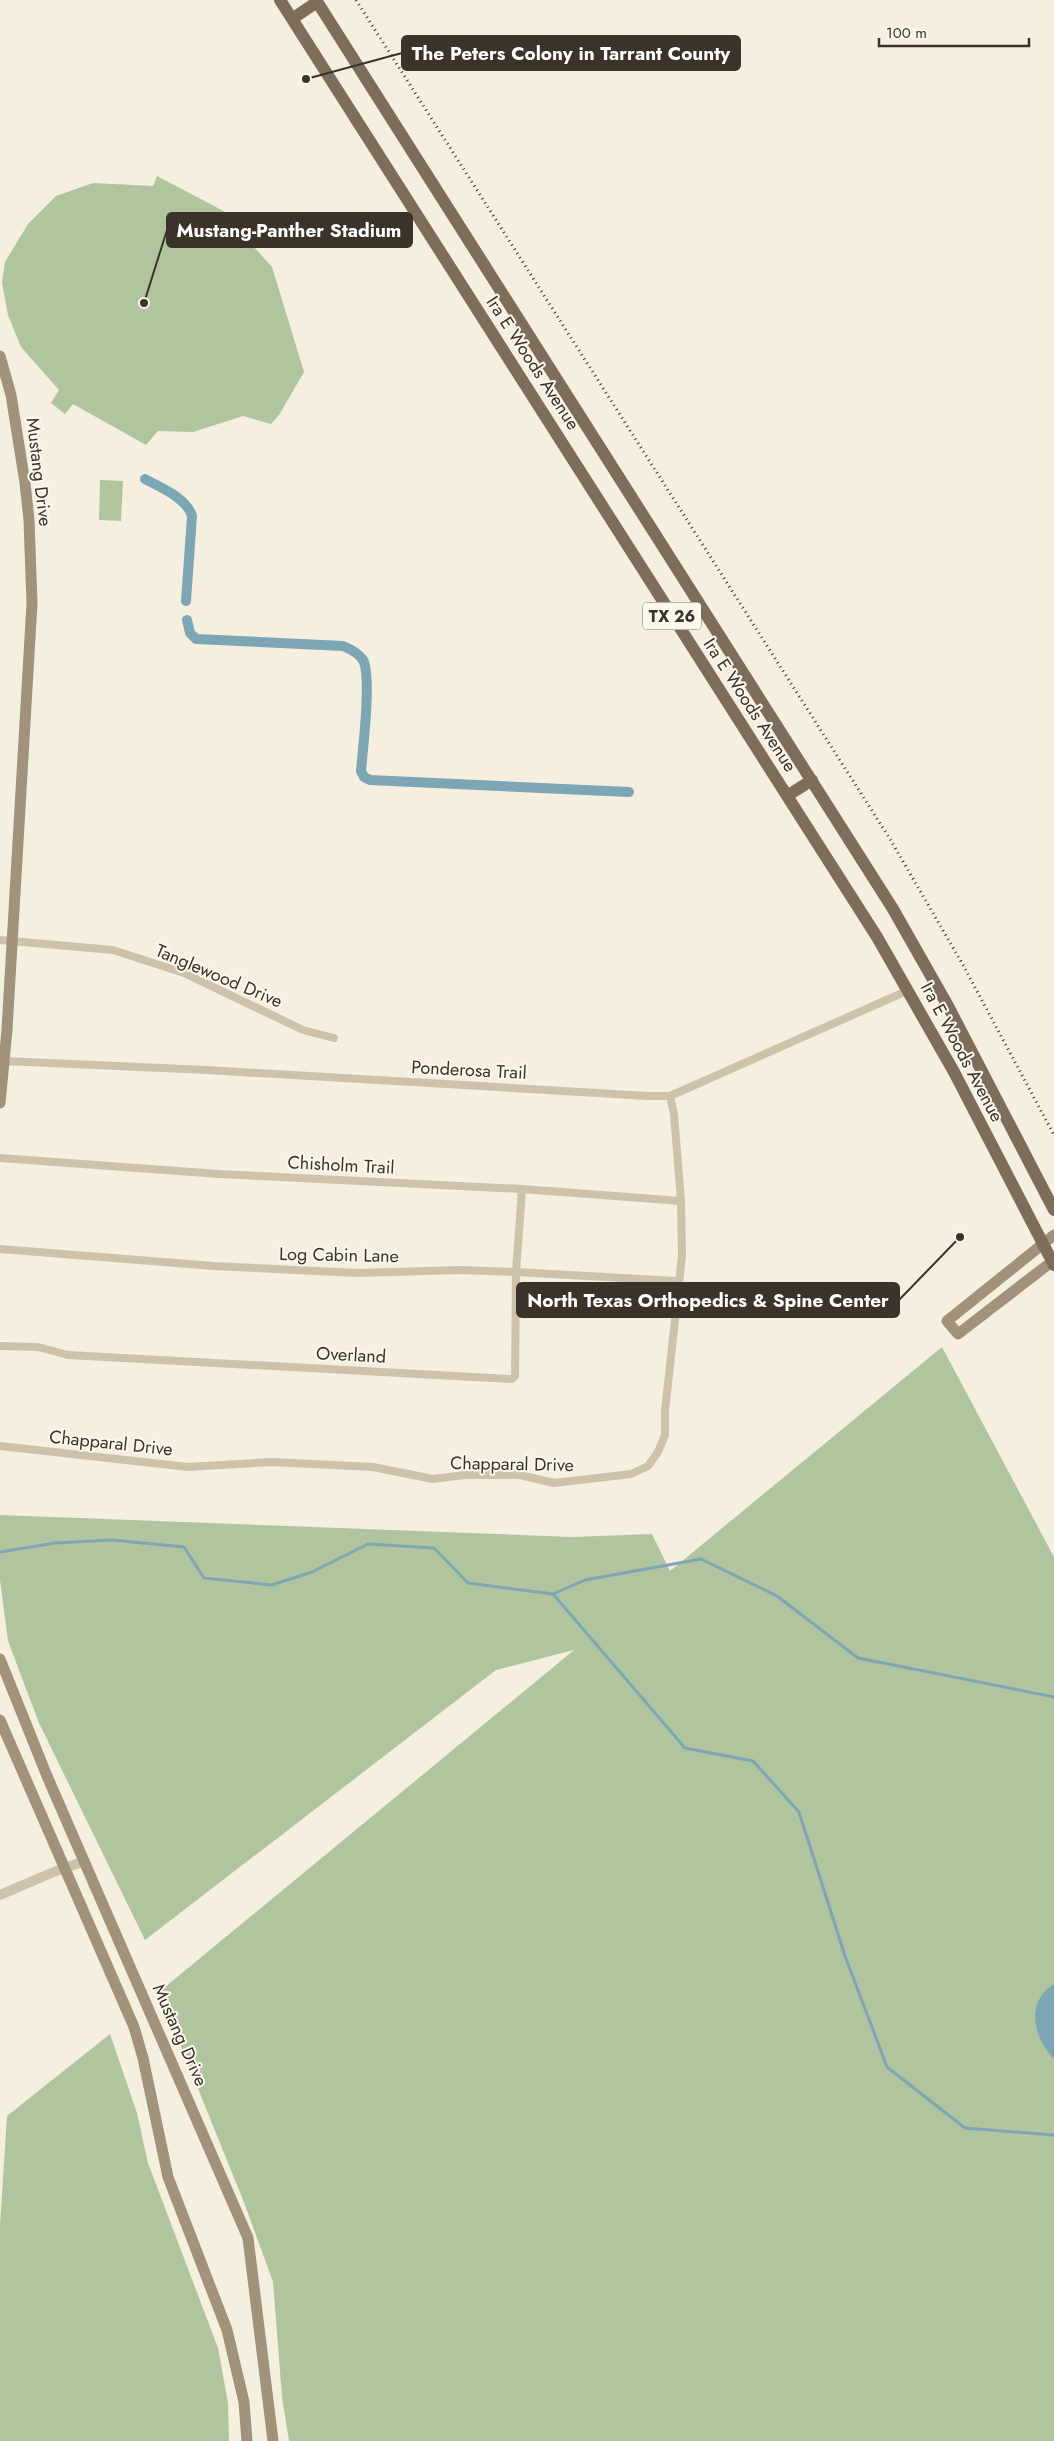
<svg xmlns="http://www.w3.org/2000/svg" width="1054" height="2441" viewBox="0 0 1054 2441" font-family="Jost,sans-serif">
  <rect width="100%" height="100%" fill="#f4efdf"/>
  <path fill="#b0c59e" d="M157,176L252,226L245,237L272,267L304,372L279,415L271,424L243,416L193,432L158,431L146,445L73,404L65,414L51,403L59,390L21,347L8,315L2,283L5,262L28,224L56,196L93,183L153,186Z
    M100,480L123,481L121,521L99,520Z
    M942,1347L1054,1557V2441H289L282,2397L273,2282L245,2205L159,1992L574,1650L496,1670L145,1940L39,1723L8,1641L0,1580V1515L572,1537L652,1534L670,1571Z
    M110,2034L137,2113L148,2163L218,2348L228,2403L229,2441H0V2225L7,2116Z"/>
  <path fill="#7ca6b4" d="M1054,1984V2059C1033,2037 1025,2002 1054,1984Z"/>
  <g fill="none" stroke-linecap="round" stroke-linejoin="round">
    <path stroke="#7ca6b4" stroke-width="3" d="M0,1552L55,1543L112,1540L184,1547L204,1578L272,1585L312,1572L368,1544L434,1548L468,1583L553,1594L685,1748L753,1761L799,1812L845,1956L887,2067L965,2128L1054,2135
      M553,1594L585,1580L701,1559L777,1596L858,1658L1054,1697"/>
    <path stroke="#7ca6b4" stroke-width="10" d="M145,479C161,488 186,497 192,516L186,601
      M187,620L190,633L196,639L343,646C350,649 361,654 364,662C371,682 363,747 361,771L364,777L370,780L629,792"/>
    <path stroke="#cec2aa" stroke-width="8" d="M0,940L113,950L184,973L303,1030L334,1038
      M5,1061L207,1070L648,1096H670L909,990
      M0,1158L219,1174L522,1189L681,1201
      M0,1249L214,1266L358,1273L461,1270L516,1272L677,1281
      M0,1346L38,1347L68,1355L512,1379L515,1376L516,1272L522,1189
      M0,1446L188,1467L272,1462L373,1467L433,1479L465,1475H520L554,1483L631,1474L648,1466L658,1452L665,1435V1411L682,1256L681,1201L674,1114L670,1096"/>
    <path stroke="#cec2aa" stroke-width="10" d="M0,1895L56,1871L85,1861"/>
    <path stroke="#a2917b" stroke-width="11" d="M0,356L11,395L25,483L29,520L32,603L7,1030L0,1103
      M1054,1235L947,1321L958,1334L1054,1260
      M0,1659L47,1776L248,2238L273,2441
      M0,1720L134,2027L143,2058L168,2177L227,2330L244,2402L247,2441"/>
    <path stroke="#7e6d5a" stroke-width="12" d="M280,0L877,937L954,1072L1054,1265
      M316,0L893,909L948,1006L1054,1210
      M292,19L317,2
      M787,796L812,780"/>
    <path stroke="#3b332a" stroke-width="3" stroke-dasharray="1 4" stroke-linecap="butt" d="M356,0L890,839L963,965L1054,1135"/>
  </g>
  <g text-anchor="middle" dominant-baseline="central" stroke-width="4" stroke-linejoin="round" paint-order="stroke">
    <rect fill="#fbf7ec" stroke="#756e64" stroke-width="1" x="643" y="602.5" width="58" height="27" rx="4"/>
    <g font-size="16" font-weight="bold" fill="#3b332a">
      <text x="672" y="616">TX 26</text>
    </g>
    <g font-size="18" fill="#3b332a" stroke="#fbf7ec">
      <text transform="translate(533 363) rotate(57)">Ira E Woods Avenue</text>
      <text transform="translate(39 472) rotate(83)">Mustang Drive</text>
      <text transform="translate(750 705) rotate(57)">Ira E Woods Avenue</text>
      <text transform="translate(219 976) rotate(23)">Tanglewood Drive</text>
      <text transform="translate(962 1052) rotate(62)">Ira E Woods Avenue</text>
      <text transform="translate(469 1070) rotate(3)">Ponderosa Trail</text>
      <text transform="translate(341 1165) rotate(3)">Chisholm Trail</text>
      <text transform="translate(339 1255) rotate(1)">Log Cabin Lane</text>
      <text transform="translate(351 1355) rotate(3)">Overland</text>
      <text transform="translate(111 1443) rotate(6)">Chapparal Drive</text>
      <text transform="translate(512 1464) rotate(1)">Chapparal Drive</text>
      <text transform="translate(180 2035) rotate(66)">Mustang Drive</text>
    </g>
  </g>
  <path fill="none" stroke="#3b332a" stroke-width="2" d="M306 79L402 53M144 303L167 230M960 1237L899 1300"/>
  <g fill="#3b332a" stroke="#fbf7ec" stroke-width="2">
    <circle cx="306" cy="79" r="5"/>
    <circle cx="144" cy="303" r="5"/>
    <circle cx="960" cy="1237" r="5"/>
  </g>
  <g fill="#3b332a" stroke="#3b332a" stroke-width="2">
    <rect x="402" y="36" width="338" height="34" rx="5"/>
    <rect x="167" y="213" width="245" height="34" rx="5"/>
    <rect x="517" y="1283" width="382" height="34" rx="5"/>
  </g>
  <g font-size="19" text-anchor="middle" font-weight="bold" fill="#fff">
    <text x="571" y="60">The Peters Colony in Tarrant County</text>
    <text x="289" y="237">Mustang-Panther Stadium</text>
    <text x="708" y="1307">North Texas Orthopedics &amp; Spine Center</text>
  </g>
  <path d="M879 38v8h150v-8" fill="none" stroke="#3b332a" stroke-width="2.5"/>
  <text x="886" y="38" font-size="15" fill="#3b332a" stroke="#fbf7ec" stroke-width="4" paint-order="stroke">100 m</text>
</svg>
